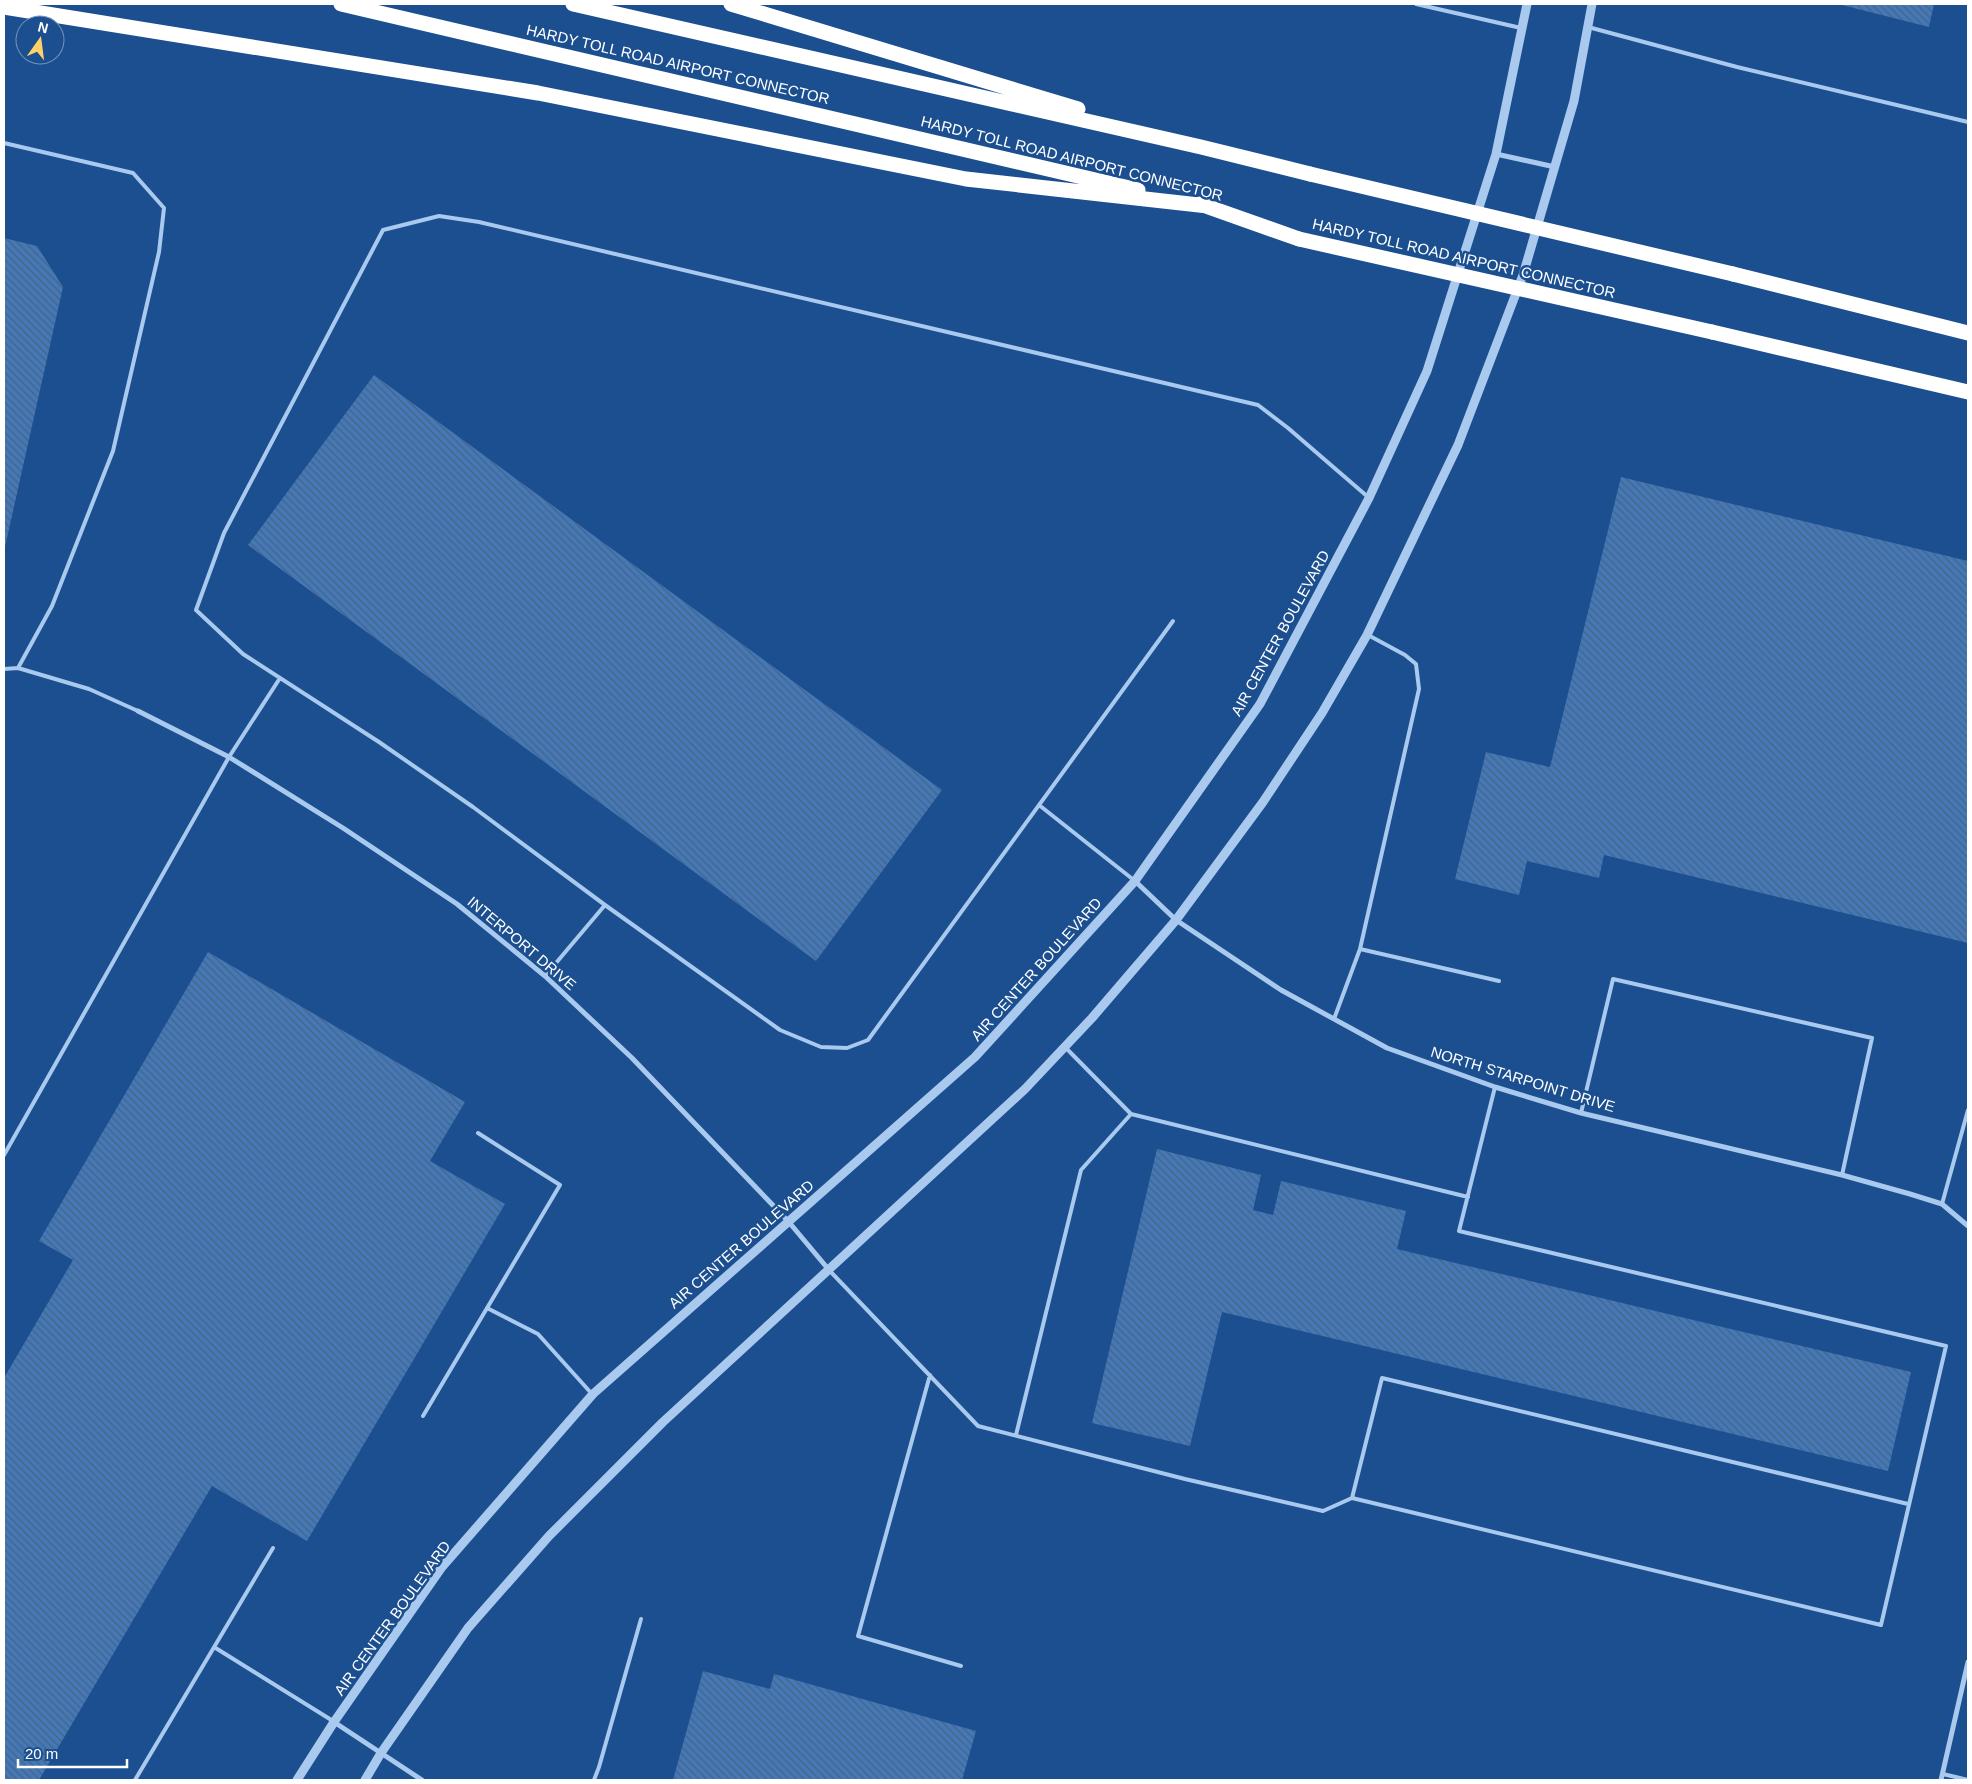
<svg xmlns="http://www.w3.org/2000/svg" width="1972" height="1784" viewBox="0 0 1972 1784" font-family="Helvetica,sans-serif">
  <defs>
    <pattern id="building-back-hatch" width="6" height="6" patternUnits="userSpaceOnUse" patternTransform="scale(1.25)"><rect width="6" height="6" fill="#4478b7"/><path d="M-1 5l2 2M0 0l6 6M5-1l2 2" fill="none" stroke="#486282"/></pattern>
  </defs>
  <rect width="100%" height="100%" fill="#1b4f8f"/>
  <path fill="url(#building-back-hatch)" d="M1838,4H1934L1929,27Z
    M4,238L37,246L63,287L5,547Z
    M374,375L942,790L816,961L248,545Z
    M1621,477L1968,561V943L1604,855L1599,878L1527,861L1519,895L1455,879L1486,752L1550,767Z
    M208,952L465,1102L430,1161L505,1204L307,1541L212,1486L39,1780H4V1378L73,1260L39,1241Z
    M1157,1149L1261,1175L1253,1210L1273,1215L1281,1181L1406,1211L1397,1249L1911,1372L1888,1471L1222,1312L1190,1446L1092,1423Z
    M703,1671L770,1689L774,1674L976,1731L962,1780H673Z"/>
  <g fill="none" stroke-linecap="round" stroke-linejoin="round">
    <path stroke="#a9c9ee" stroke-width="4" d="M1416,4L1521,28
      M1588,27L1737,67L1968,122
      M4,143L133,173L164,208L159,252L113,451L52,606L18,668L4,669
      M1173,621L868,1040L847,1048L821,1047L780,1030L605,905L473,807L379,742L243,654L196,610L224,533L383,230L439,216L479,222L1258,405L1288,428L1368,497
      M18,668L89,689L138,711
      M1039,805L1135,881
      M1360,949L1499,981
      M545,976L605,905
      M1334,1019L1360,949L1419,689L1416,664L1405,655L1368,635
      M1065,1047L1131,1114L1468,1197
      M1581,1113L1613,979L1872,1038L1842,1175
      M4,1155L229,757L280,678
      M1942,1204L1968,1110
      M829,1270L978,1426L1185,1479L1323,1511L1352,1498L1881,1625L1946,1346L1459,1231L1495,1087
      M487,1308L538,1334L592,1394
      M930,1375L858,1636L961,1666
      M423,1416L560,1185L478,1133
      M1016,1435L1081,1170L1131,1114
      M1352,1498L1382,1378L1908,1504
      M214,1647L333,1721
      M1943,1774L1968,1780
      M135,1780L273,1548
      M594,1780L599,1767L641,1619"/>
    <path stroke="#a9c9ee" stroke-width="5" d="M1496,154L1555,167
      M138,711L229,757L343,828L457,904L545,976L632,1058L788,1221L829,1270
      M1135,881L1176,920L1281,990L1387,1048L1495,1087L1581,1113L1842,1175L1910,1194L1942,1204L1968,1226
      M334,1722L422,1780
      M1941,1780L1968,1662"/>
    <path stroke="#a9c9ee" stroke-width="9" d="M297,1780L334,1722L442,1567L593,1394L975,1057L1135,881L1260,704L1369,498L1427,371L1496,154L1527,4
      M365,1780L381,1753L468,1628L549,1536L663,1422L1025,1089L1092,1018L1176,920L1263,802L1322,713L1367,635L1458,445L1523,275L1574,101L1592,4"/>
    <path stroke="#fff" stroke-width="15" d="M341,4L1138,190
      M573,4L1201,147L1310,174
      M731,4L1078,109
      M4,7L538,93L966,179L1208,206
      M1200,204L1299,239
      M1733,274L1968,333
      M1712,332L1968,392"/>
    <path stroke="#fff" stroke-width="15" d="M1310,174L1733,274
      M1299,239L1712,332"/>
  </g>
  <g text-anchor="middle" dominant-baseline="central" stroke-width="5" stroke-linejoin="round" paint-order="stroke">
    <g font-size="15" fill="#fff" stroke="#1b4f8f">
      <text transform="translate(678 64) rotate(13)">HARDY TOLL ROAD AIRPORT CONNECTOR</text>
      <text transform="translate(1072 158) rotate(14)">HARDY TOLL ROAD AIRPORT CONNECTOR</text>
      <text transform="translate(1464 258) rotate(13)">HARDY TOLL ROAD AIRPORT CONNECTOR</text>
      <text transform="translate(1280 633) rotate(-61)">AIR CENTER BOULEVARD</text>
      <text transform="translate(522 943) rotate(40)">INTERPORT DRIVE</text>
      <text transform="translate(1036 969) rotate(-48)">AIR CENTER BOULEVARD</text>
      <text transform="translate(1523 1079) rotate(17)">NORTH STARPOINT DRIVE</text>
      <text transform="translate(741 1244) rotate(-41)">AIR CENTER BOULEVARD</text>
      <text transform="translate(392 1618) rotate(-54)">AIR CENTER BOULEVARD</text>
    </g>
  </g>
  <rect width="1972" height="1784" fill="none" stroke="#ffffff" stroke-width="10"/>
  <g transform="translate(40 40) rotate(14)"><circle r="24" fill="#1b4f8f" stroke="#7695bc"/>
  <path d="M0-4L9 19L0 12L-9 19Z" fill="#ffd166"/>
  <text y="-8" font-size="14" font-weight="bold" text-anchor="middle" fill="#ffffff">N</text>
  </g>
  <path d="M18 1759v8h109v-8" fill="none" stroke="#ffffff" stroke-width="2.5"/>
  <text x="25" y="1759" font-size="15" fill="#ffffff" stroke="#1b4f8f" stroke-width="4" paint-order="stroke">20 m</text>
</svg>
